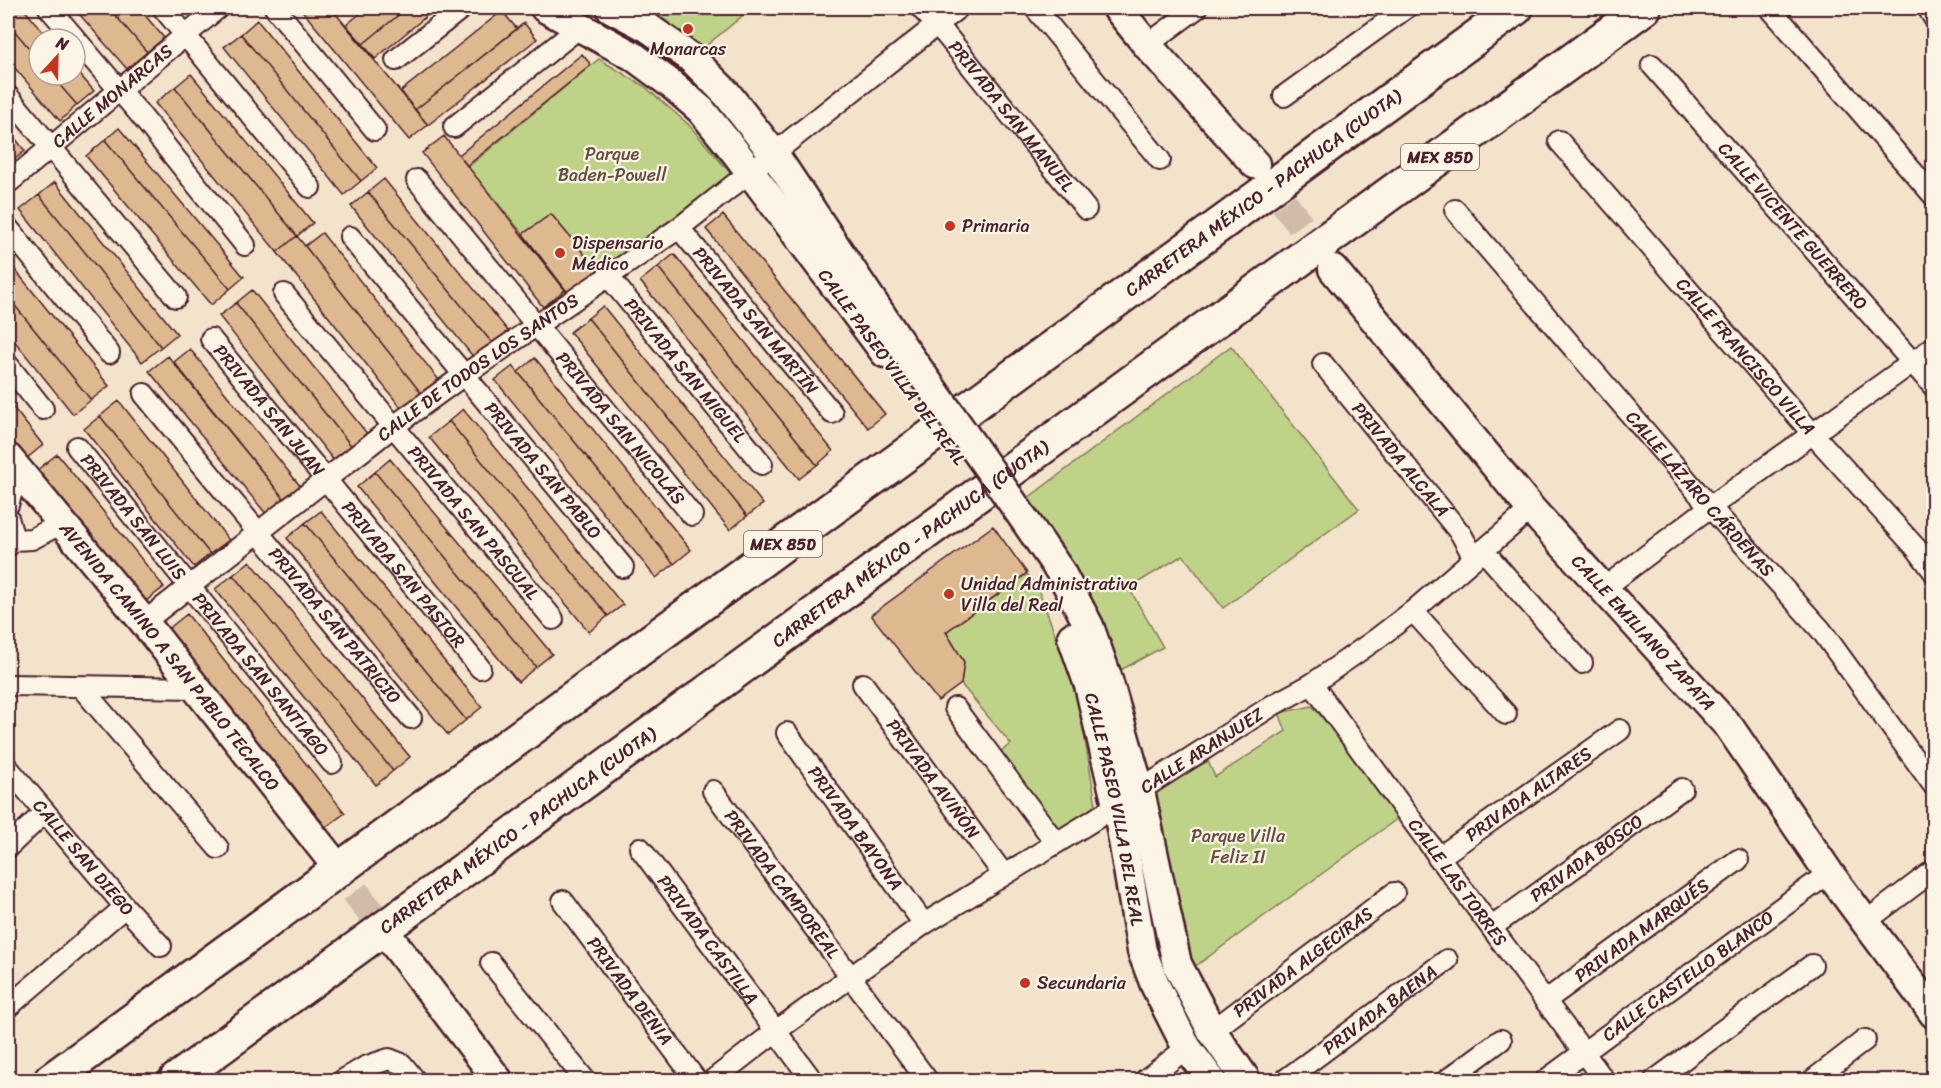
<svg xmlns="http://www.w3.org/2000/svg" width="1941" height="1088" viewBox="0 0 1941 1088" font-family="Sriracha,sans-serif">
  <rect width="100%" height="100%" fill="#f3e3cb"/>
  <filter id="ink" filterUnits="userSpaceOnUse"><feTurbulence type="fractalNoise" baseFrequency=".0167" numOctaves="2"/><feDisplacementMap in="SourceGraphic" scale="12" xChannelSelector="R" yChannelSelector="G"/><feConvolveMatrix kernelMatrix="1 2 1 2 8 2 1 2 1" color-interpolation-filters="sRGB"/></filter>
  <g filter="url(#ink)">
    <path fill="#bfd388" stroke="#84795a" stroke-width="1.5" d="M613,8H752L691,58Z
      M599,59L644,86L688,124L733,176L598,271L551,214L523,234L468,167Z
      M1231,346L1359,509L1223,608L1183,555L1129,588L1163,647L1108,677L1016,507Z
      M1027,574L1039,591L1077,693L1096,805L1050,838L994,756L1011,744L961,684L964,662L946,632Z
      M1312,706L1405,813L1193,968L1150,793L1208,761L1215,777L1286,731L1279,713Z"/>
    <path fill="#deb88f" stroke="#4a1f2b" stroke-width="1.5" d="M8,8H23L49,39H39V60L8,23Z
      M74,8H109L147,52L127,69Z
      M109,8H139L164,38L147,52Z
      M300,8H331L428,125L409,140Z
      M367,8H407L363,44L346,25Z
      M407,8H436L375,59L363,44Z
      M502,11L517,29L415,110L401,91Z
      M257,20L377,168L361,181L241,34Z
      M8,23L39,60V75H51L77,105L60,121L8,60Z
      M524,23L537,39L428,125L415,110Z
      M241,34L361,181L344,195L224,47Z
      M582,54L591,65L467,166L459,155Z
      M75,69L94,91L77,105L51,75H75Z
      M191,74L313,223L297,236L175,87Z
      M175,87L297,236L277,252L155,103Z
      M119,128L244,277L230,289L105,140Z
      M8,129L25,151L9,164L8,161Z
      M444,136L565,290L543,307L422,153Z
      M105,140L230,289L211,305L86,156Z
      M384,179L509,332L493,344L368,192Z
      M55,182L177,334L161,347L39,195Z
      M368,192L493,344L475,359L351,206Z
      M39,195L161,347L142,362L20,210Z
      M551,214L598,271L569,294L523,234Z
      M723,215L885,414L868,428L706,229Z
      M322,233L439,380L421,393L305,246Z
      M297,236L421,393L402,409L277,252Z
      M674,254L833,451L817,465L658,267Z
      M8,261L109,386L91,400L8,297Z
      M658,267L817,465L799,479L640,281Z
      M252,290L369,436L353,448L236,303Z
      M8,297L91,400L73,414L8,333Z
      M236,303L353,448L335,462L219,316Z
      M603,306L763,504L747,516L588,318Z
      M588,318L747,516L730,530L570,332Z
      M190,349L301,487L285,500L174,362Z
      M168,356L285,500L267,515L149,371Z
      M535,358L691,550L674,564L518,372Z
      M513,366L674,564L656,578L495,380Z
      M8,401L43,445L26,459L8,436Z
      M119,401L229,540L210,554L100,416Z
      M463,409L623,605L608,616L449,421Z
      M100,416L210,554L194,567L84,429Z
      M449,421L608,616L589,632L429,437Z
      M57,454L164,587L142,604L36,471Z
      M390,459L552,654L536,667L375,472Z
      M375,472L536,667L518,682L357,487Z
      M321,511L482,707L466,720L305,523Z
      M305,523L466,720L448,735L287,538Z
      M993,526L1027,573L946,632L964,662L961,684L938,701L871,615Z
      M250,561L410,757L393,771L233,575Z
      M233,575L393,771L376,785L215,589Z
      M187,614L345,813L326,827L168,629Z"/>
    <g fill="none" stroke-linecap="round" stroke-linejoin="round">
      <path stroke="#d1bcab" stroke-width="28" stroke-dasharray="28 14" stroke-linecap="butt" d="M1259,169L1330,265
        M330,858L386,933"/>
      <g stroke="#4a1f2b" stroke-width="24">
        <g id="street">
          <path d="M49,8L138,112L245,245"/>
          <path d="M163,8L310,187"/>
          <path d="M275,8L375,130"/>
          <path id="s1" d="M921,8L946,35L1086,209"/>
          <path d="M1035,8L1160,160"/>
          <path d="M1770,8L1934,196"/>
          <path d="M1928,8L1934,18"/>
          <path d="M1147,45L1197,8"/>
          <path d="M396,60L462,8"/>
          <path id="s2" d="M1652,65L1934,387"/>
          <path d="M8,96L176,297"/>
          <path d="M1284,96L1406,8"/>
          <path d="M454,127L580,27"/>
          <path id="s3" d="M1559,141L1812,433L1916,548L1934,572"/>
          <path id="s4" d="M417,180L692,515"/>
          <path id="s5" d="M8,183L218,8"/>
          <path id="s6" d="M1455,210L1710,507L1821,630L1934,786"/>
          <path d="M8,228L109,353"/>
          <path id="s7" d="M679,228L832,413"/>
          <path id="s8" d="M350,237L623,567"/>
          <path id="s9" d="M608,276L762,464"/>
          <path id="s10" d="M284,294L553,619"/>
          <path id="s11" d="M211,339L480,668"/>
          <path id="s12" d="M1323,364L1461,534L1474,558"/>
          <path d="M8,365L43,409"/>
          <path id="s13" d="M144,394L411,718"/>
          <path id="s14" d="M77,447L332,763"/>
          <path d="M8,505L18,471"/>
          <path d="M8,518L14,540"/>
          <path d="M8,546L14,540L32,539L62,523"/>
          <path d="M1483,550L1582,663"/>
          <path d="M1603,589L1710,507L1934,347"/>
          <path d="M1413,611L1506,714"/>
          <path id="s15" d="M144,622L394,426L464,375L679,228L958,8"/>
          <path id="s16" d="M863,684L1004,875"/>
          <path id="s17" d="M1312,684C1409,816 1506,949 1604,1080"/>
          <path d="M8,685L198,688"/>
          <path d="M81,687L218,848"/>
          <path d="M955,708L1056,843"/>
          <path id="s18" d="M787,733L924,924"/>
          <path id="s19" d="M8,768L125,907L161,946"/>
          <path id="s20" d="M713,791L927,1080"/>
          <path d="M8,847L44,813"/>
          <path id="s21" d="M640,848L812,1080"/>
          <path id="s22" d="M1438,858L1620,730"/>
          <path id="s23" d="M563,901L696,1080"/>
          <path d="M1865,922L1934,870"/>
          <path id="s24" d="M1492,927L1682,789"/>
          <path d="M491,963L585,1080"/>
          <path id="s25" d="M1545,1001L1738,860"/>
          <path d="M8,1007L125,907"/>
          <path id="s26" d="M1212,1031L1394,893"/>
          <path d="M343,1080L365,1067L389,1059L402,1064L415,1080"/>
          <path id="s27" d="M713,1080L776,1031L924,924L1089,823L1273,705L1312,684L1375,640L1413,611L1531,509"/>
          <path d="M1145,1080L1187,1048"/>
          <path id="s28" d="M1285,1080L1447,960"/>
          <path d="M1447,1080L1501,1040"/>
          <path id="s29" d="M1546,1080L1829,873"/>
          <path d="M1655,1080L1812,965"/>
          <path d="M1813,1080L1865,1040"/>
        </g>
      </g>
      <g stroke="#4a1f2b" stroke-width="33">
        <g id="secondary">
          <path d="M545,8L633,56L671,84L701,110L736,153L885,353"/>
          <path d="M611,8L647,27L691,58L727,94L774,154L900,343"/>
          <path d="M1117,8L1147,45L1255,164"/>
          <path id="s30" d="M1333,269L1531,509L1730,728L1829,873L1934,1014"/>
          <path id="s31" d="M8,458L144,622L330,858"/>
          <path d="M1008,496L1060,571L1089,626L1107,677L1140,791L1177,964L1212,1031L1246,1080"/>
          <path id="s32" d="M1072,637L1089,685L1117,805L1142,951L1155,985L1187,1048L1211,1080"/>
          <path d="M386,933L498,1080"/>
        </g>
      </g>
      <g stroke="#4a1f2b" stroke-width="38">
        <g id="highway">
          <path id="s33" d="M51,1080L1516,8"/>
          <path id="s34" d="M176,1080L1644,8"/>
        </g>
      </g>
      <use href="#street" stroke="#fcf5e5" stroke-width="20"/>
      <use href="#secondary" stroke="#fcf5e5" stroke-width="28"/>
      <use href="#highway" stroke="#fcf5e5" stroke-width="33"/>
      <g stroke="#4a1f2b" stroke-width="33" stroke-linecap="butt">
        <path id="secondary-bridge" d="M900,343L1008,496"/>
      </g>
      <use href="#secondary-bridge" stroke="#fcf5e5" stroke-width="28"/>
    </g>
  </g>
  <g fill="#c8321e" stroke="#fcf5e5" stroke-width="2">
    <circle cx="688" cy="29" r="6"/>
    <circle cx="950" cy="226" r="6"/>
    <circle cx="560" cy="253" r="6"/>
    <circle cx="949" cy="594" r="6"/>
    <circle cx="1025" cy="983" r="6"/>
  </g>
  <g text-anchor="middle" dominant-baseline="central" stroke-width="4.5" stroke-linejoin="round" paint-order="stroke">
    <g fill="#fcf5e5" stroke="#7f5f63" stroke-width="1.5">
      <rect x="1401" y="144" width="78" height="26" rx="4.5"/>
      <rect x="744" y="531" width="78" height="26" rx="4.5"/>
    </g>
    <g font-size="16" font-weight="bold" fill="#4a1f2b">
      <text x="1440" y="157">MEX 85D</text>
      <text x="783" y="544">MEX 85D</text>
    </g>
    <g font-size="18" fill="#4a1f2b" stroke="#fcf5e5" text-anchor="start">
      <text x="688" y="49" text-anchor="middle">Monarcas</text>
      <text x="962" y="226">Primaria</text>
      <text x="572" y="243">Dispensario<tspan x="572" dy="21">Médico</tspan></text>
      <text x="961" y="584">Unidad Administrativa<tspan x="961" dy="21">Villa del Real</tspan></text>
      <text x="1037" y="983">Secundaria</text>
    </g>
    <g font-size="18" fill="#4a1f2b" stroke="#fcf5e5">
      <text stroke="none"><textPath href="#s5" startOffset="136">CALLE MONARCAS</textPath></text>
      <text stroke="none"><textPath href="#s1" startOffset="141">PRIVADA SAN MANUEL</textPath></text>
      <text stroke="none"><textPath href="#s33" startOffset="1502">CARRETERA MÉXICO - PACHUCA (CUOTA)</textPath></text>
      <text stroke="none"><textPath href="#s2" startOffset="214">CALLE VICENTE GUERRERO</textPath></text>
      <text stroke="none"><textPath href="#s7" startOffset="120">PRIVADA SAN MARTÍN</textPath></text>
      <text stroke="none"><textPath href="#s3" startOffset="285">CALLE FRANCISCO VILLA</textPath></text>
      <text transform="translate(892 367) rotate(54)">CALLE PASEO VILLA DEL REAL</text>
      <text stroke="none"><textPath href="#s15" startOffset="420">CALLE DE TODOS LOS SANTOS</textPath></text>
      <text stroke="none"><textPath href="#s9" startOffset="122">PRIVADA SAN MIGUEL</textPath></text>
      <text stroke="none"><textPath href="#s11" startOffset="92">PRIVADA SAN JUAN</textPath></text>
      <text stroke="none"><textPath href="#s4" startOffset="321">PRIVADA SAN NICOLÁS</textPath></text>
      <text stroke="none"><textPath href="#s12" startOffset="123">PRIVADA ALCALÁ</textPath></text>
      <text stroke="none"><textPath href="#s8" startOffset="303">PRIVADA SAN PABLO</textPath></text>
      <text stroke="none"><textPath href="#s6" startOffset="375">CALLE LÁZARO CÁRDENAS</textPath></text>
      <text stroke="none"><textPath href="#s14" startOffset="90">PRIVADA SAN LUIS</textPath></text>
      <text stroke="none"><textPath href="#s10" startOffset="297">PRIVADA SAN PASCUAL</textPath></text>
      <text stroke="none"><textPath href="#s34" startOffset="909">CARRETERA MÉXICO - PACHUCA (CUOTA)</textPath></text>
      <text stroke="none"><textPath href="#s11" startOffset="304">PRIVADA SAN PASTOR</textPath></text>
      <text stroke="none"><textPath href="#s13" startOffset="300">PRIVADA SAN PATRICIO</textPath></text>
      <text stroke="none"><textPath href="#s30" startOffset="478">CALLE EMILIANO ZAPATA</textPath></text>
      <text stroke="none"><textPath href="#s31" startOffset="256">AVENIDA CAMINO A SAN PABLO TECALCO</textPath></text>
      <text stroke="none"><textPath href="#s14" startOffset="292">PRIVADA SAN SANTIAGO</textPath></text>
      <text stroke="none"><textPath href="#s27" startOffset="590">CALLE ARANJUEZ</textPath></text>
      <text stroke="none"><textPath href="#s16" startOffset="118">PRIVADA AVIÑÓN</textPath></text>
      <text stroke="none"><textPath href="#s22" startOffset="111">PRIVADA ALTARES</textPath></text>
      <text stroke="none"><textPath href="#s32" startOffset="178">CALLE PASEO VILLA DEL REAL</textPath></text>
      <text stroke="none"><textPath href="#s18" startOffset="117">PRIVADA BAYONA</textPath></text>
      <text stroke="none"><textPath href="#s34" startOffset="423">CARRETERA MÉXICO - PACHUCA (CUOTA)</textPath></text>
      <text stroke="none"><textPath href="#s19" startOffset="117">CALLE SAN DIEGO</textPath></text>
      <text stroke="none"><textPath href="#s24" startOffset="117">PRIVADA BOSCO</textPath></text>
      <text stroke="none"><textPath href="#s17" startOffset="246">CALLE LAS TORRES</textPath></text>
      <text stroke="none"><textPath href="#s20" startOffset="116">PRIVADA CAMPOREAL</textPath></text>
      <text stroke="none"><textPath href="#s25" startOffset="120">PRIVADA MARQUÉS</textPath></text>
      <text stroke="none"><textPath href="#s21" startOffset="114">PRIVADA CASTILLA</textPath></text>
      <text stroke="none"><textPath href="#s26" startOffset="114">PRIVADA ALGECIRAS</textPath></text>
      <text stroke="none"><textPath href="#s29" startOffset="176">CALLE CASTELLO BLANCO</textPath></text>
      <text stroke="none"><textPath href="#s23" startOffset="112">PRIVADA DENIA</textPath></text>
      <text stroke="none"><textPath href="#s28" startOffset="118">PRIVADA BAENA</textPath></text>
    </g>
    <g font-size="18" fill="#674c42" stroke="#fcf5e5">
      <text x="612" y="154">Parque<tspan x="612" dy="21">Baden-Powell</tspan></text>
      <text x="1238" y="836">Parque Villa<tspan x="1238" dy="21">Feliz II</tspan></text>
    </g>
  </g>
  <rect width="1941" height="1088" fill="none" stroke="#fcf5e5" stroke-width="30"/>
  <rect x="15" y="15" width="1911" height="1058" fill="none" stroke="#4a1f2b" stroke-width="2" filter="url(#ink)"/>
  <g transform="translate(57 57) rotate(22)"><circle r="28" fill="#fcf5e5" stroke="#b59f9b" stroke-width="1.5"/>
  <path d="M0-4.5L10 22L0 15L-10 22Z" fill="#c8321e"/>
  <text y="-9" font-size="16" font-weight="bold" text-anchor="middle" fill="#4a1f2b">N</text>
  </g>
</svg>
